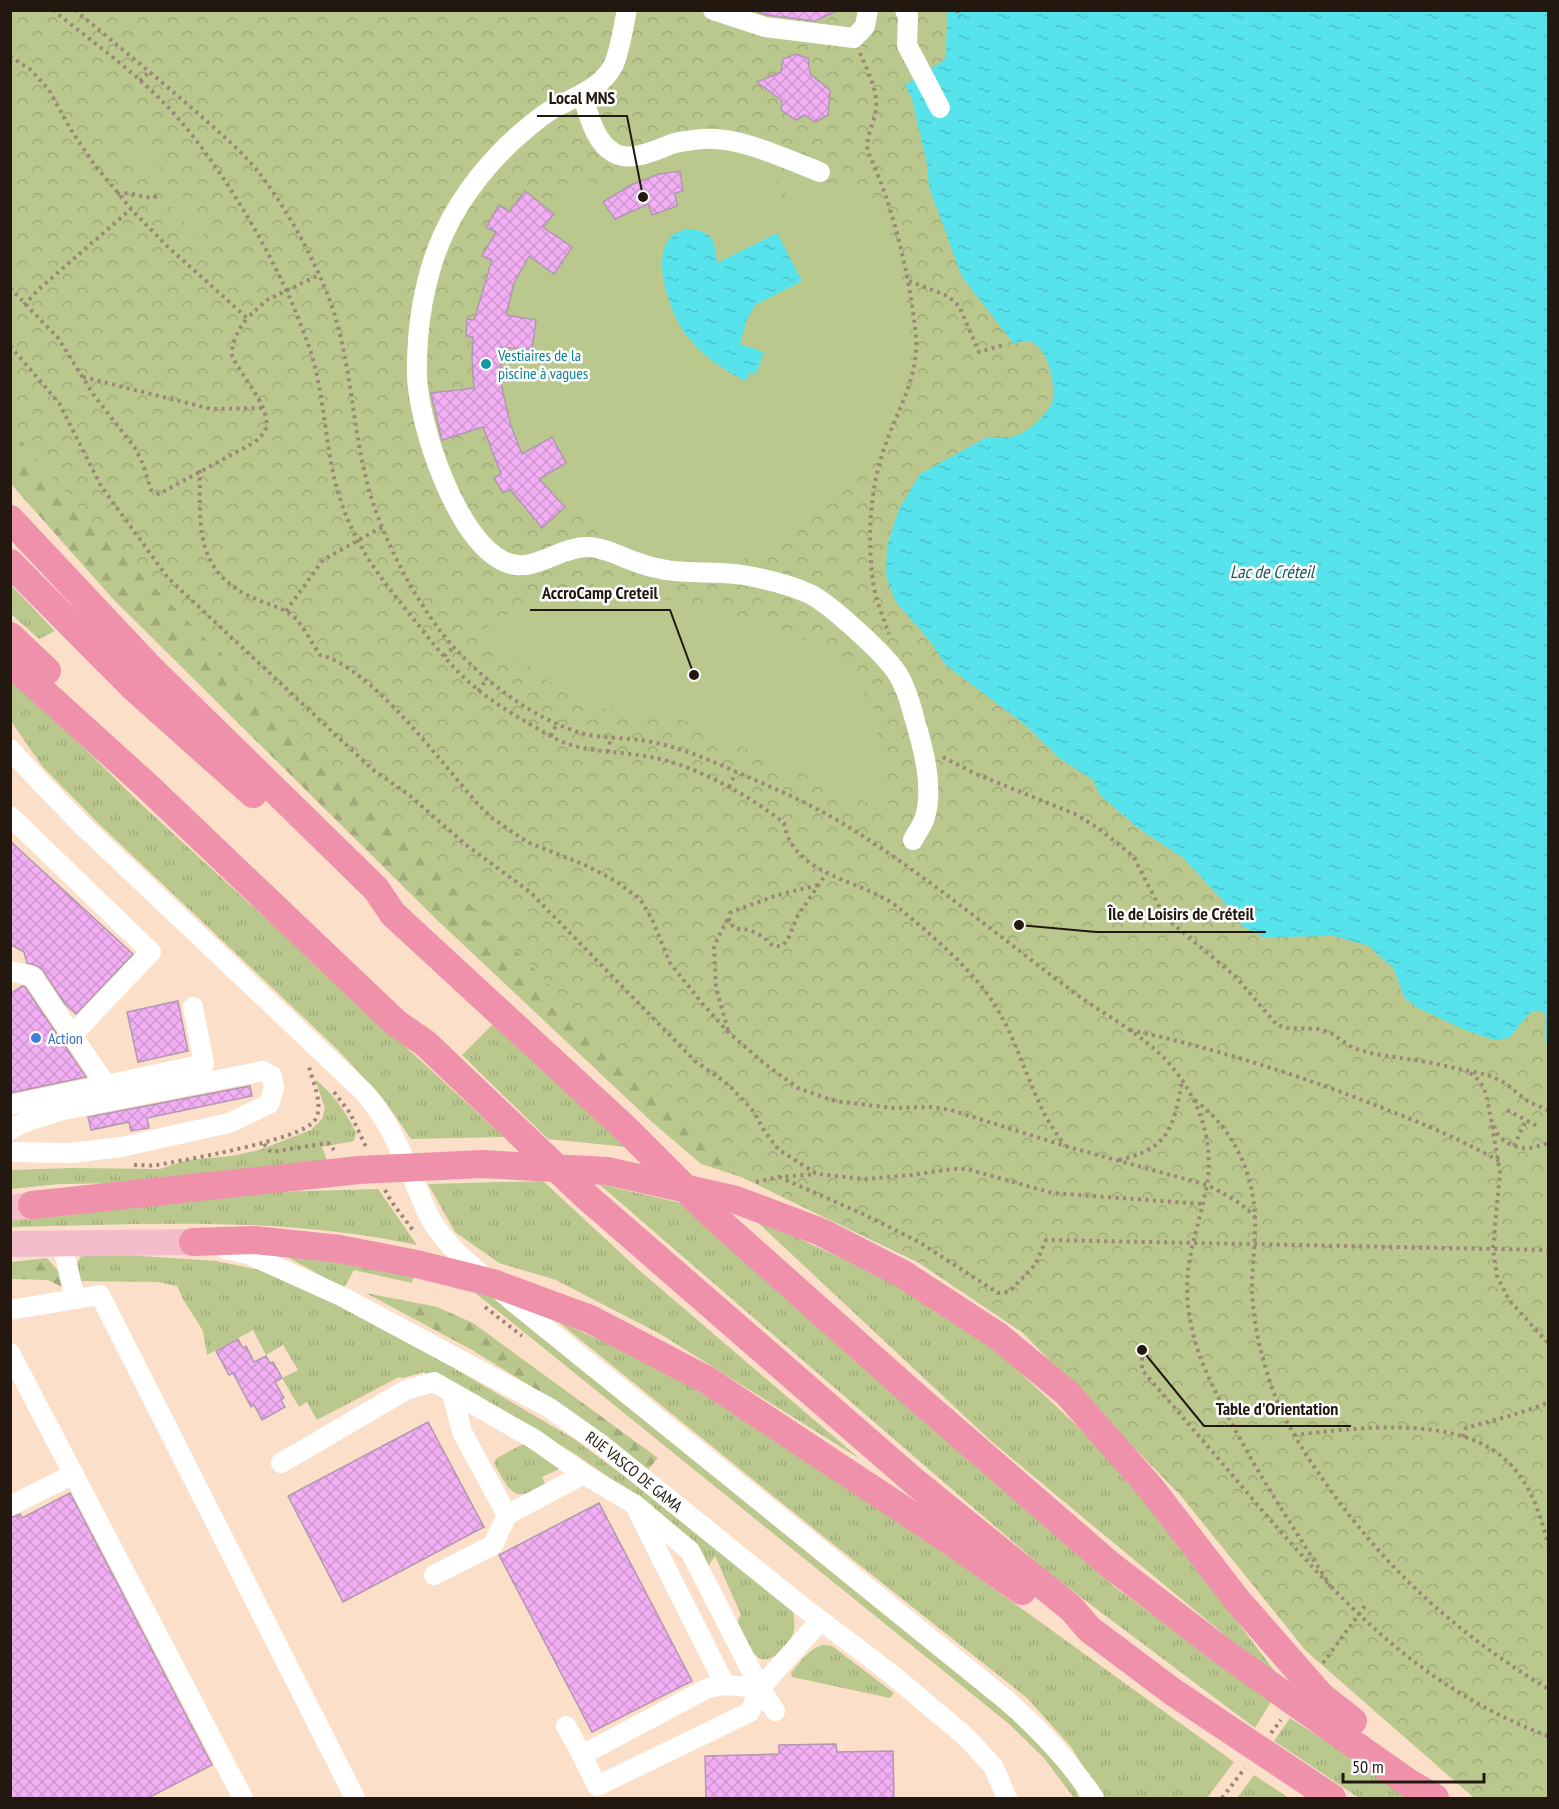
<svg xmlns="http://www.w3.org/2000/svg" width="1559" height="1809" viewBox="0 0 1559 1809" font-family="'PT Sans Narrow',sans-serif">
  <defs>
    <pattern id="grass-tufts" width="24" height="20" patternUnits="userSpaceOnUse" patternTransform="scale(1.5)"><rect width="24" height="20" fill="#bac88e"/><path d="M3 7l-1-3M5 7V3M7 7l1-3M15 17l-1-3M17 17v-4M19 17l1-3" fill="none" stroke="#a0ab79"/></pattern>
    <pattern id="forest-firs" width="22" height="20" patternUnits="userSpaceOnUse" patternTransform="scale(1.5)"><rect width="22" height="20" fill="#bac88e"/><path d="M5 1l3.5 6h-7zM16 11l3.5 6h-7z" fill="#a0ab79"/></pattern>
    <pattern id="park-crowns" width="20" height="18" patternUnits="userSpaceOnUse" patternTransform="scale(1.5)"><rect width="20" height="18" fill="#bac88e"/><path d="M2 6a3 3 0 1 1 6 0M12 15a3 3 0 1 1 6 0" fill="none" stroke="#a0ab79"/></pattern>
    <pattern id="water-ripples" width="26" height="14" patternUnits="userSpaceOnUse" patternTransform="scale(1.5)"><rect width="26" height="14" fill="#57e3ec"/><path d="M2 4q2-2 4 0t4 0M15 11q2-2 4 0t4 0" fill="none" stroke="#4bc2c9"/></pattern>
    <pattern id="building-cross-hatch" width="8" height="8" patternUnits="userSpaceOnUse" patternTransform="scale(1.5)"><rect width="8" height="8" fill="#f3aff4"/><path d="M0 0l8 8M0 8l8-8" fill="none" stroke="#d096d0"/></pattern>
  </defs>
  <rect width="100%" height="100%" fill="#fcdfc9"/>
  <path fill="url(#grass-tufts)" d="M11,585L55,631L39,639L11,614Z
    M10,681L28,693L141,804L504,1137L411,1139L385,1101L338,1050L99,824L42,766L11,721Z
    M496,1021L627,1147L548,1139L462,1055Z
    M315,1079C333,1094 346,1111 356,1133L354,1141L322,1147L327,1160L127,1183L60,1184L11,1189L10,1170L72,1168L160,1169L187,1160L231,1156L259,1150L311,1130L322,1119L325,1108Z
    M543,1181L639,1270L860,1459L662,1335L556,1280L499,1263L455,1232L428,1184Z
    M599,1184L694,1206L871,1372L1116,1588L1271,1702L1255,1728L1050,1574Z
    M378,1189L417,1245C281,1216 148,1224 11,1227L10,1218L239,1193Z
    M753,1218L879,1275L987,1341L1077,1426L1142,1495L1285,1685L991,1441Z
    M97,1253L216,1261L265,1271L322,1297L447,1364L574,1439L642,1489L793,1611C794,1617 795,1624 794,1630C792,1642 775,1662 762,1659C757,1658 739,1638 737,1633C735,1626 738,1620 741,1615L715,1556L706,1570L627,1490L574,1453L424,1372L403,1378L399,1377L317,1420L307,1402L299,1407L282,1378L298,1370L283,1345L266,1355L253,1330L207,1355L203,1331L183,1299L177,1286L157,1282L78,1281C75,1269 75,1264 83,1254Z
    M287,1257L415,1271L412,1283L354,1270L344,1288Z
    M482,1289L1018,1723C1039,1745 1070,1769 1079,1798H1074L1044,1758L1009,1724L473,1291Z
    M556,1320L659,1367L856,1489L1234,1762L1207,1798H1102L1071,1747L1027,1698L814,1529Z
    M523,1444L561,1468L542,1477L546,1486C512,1503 510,1492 494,1463L497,1458Z
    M823,1645L832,1646L894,1693L890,1698L792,1677L791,1673C800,1662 810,1648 823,1645Z
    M1290,1718L1413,1798H1359L1274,1741Z
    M1254,1775L1289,1798H1237Z"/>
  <path fill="url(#forest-firs)" d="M10,301L749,1152L741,1177L701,1164L652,1122L437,920L113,599L11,484Z
    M47,1258L59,1272L62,1287L48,1280L11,1279V1262Z
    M366,1293L437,1307L473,1323L658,1458L646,1472L574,1413L472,1350Z"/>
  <path fill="url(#park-crowns)" d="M10,11H1548V1798H1474L1306,1651L1181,1496L1023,1333L919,1263L741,1177L114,547L11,429Z"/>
  <path fill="#bac88e" d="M697,130L779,165L780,168L773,198L783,200L797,170L883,207L899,265L910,322L912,350L907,380L886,434L868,466L858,479L830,503L779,539L731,566L671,562L637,552L611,540L576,514L551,538L510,490L503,493L494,478L501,474L483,427L438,441L427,393L475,388L472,358V337L466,336L467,319L474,320L489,269L502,273L505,265L482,256L496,233L486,227L499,205L509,212L525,191L552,212L572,193L589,181L595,190Z
    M137,141L167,176L154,187L124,152Z
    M177,189L210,228L198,238L165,199Z
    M600,584L722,611L822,646L873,704L890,813L678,718L585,706L479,632L536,596Z"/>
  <path fill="url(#water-ripples)" d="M947,11H1548V1047L1545,1037L1546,1014L1538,1010L1530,1013L1509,1038L1494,1040L1465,1030L1416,1007L1404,997L1394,969L1369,946L1335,936L1263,937L1242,926L1219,896L1183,858L1138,828L1100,795L1093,780L1059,758L1024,724L946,665L929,640L896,602L886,576L887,546L899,509L920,474L987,437C997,438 1006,438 1015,436C1027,433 1049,413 1052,402C1057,386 1047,343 1028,341C1024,340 1017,343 1014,344L962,277L929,187L927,164L912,99L905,85L946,59Z
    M691,229C714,232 715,242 717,263L777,233L802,281L755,305L747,319L740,344L764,352L756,374L750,372L746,381C723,370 703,356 687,336C668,312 640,232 691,229Z"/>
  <path fill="url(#building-cross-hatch)" stroke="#b098b0" stroke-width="1.5" d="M753,10H839L815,21L768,15Z
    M796,54L808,58L810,74L830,90L828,115L815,122L805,115L796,120L781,110L782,101L757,82L781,72L783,59Z
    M680,171L683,191L675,193L677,206L652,215L648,204L615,219L603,202L631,185L659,174Z
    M525,191L554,214L543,227L572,247L554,274L529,256L514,283L506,315L536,320L532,350L500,347L502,389L511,426L522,454L552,437L566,463L539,479L565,507L542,528L510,489L503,493L494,478L501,474L483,427L442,440L431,393L474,388L472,358L473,337L466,336L467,319L474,320L492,260L482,256L496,232L486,227L499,205L509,212Z
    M10,841L133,954L76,1014L65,1004L42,969L35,965L27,963L24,952L10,944Z
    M22,986L25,987L86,1077L10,1093V994Z
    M178,1001L188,1051L138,1062L127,1012Z
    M250,1086L252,1096L147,1118L149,1128L131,1131L129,1122L91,1130L88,1117Z
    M238,1339L243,1348L246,1346L254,1362L266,1356L270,1363L273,1362L282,1378L275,1382L284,1398L281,1400L285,1407L262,1420L254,1405L251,1407L233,1373L229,1375L216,1351Z
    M428,1422L484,1527L343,1602L288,1496Z
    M70,1493L212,1765L148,1798H10V1518L20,1514L22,1518Z
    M599,1503L692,1681L592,1732L499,1555Z
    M836,1744L837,1752L893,1751L894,1798H706L705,1756L779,1754V1745Z"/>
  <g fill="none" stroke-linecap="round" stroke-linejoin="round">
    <path stroke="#9c8777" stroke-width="4" stroke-dasharray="3 4.5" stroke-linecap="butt" d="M53,10C95,44 142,77 177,117C229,177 282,269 308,344C324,388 324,436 335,481C350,540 375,571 412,617C424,632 436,648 449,662C475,692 508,712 542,731C552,737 563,743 574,746C600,753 628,752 655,758C696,766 752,797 784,823C793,878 865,879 900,909C932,935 975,972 996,1007C1017,1041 1027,1080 1045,1115C1051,1126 1058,1136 1065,1146
      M75,10C117,45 160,80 201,116C220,133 240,150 256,169C287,207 325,277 337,323C351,373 353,424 365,474C376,525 409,590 441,632C473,673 530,718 581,733C601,739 625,737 646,741C678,746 709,760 739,773C776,789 813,805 847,826C924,874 995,933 1068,988C1099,1012 1138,1031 1165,1059C1198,1094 1216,1141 1206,1190C1195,1242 1179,1273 1192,1329C1199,1362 1215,1391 1230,1420C1260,1478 1297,1533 1332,1589
      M957,10L959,18
      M860,53C867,70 878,90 876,109C874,124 865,137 868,152C890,199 904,254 912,305C914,320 917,335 916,351C914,385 896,414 885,446C870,487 867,538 873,581C875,599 883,617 889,634
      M10,56L31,70L49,90L71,130L94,164L131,209L166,245L247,318L267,300L319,275
      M140,81L149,72
      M117,194C133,190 146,202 160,195
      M909,281L948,296L959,306L979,352L1003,345
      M10,288L58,338L93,394L135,448L143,464L151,490L159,494L255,442C260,437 265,433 266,427C271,408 240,374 232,356C231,341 239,330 247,318
      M24,305L39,289L131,209
      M10,346L59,403L101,486L168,578L372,769L409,795L465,844L530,892L695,1061L729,1085L754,1112L765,1132L779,1150L817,1174L865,1179L912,1175L952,1169H967L1052,1193L1202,1204
      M83,377L211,409L263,408
      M200,470C200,522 194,568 247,595C262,603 281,606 294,617C304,627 312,643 320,655C370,666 441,762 476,802L492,818L527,842L585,865L614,880L640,899L652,919L670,963L702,1003L728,1032L765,1064L798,1088L835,1101L893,1108L931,1107L951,1110L1065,1146L1207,1185C1225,1194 1241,1202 1255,1217
      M286,611L323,560L382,527
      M444,656L454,647
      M478,691L487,679
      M551,736L557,723
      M608,752L611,737
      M943,757L976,774L1075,814L1098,828L1133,856L1159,906L1173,924L1235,976L1277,1025L1287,1028L1318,1029L1331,1033L1353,1048L1374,1054L1427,1062L1488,1075L1503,1082L1529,1102L1548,1110
      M729,787L736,772
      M818,885L778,895L736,910L730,913L729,921L735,929C752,928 762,935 773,946H782L788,939L798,915L826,874
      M728,1030L716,988L714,946L729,916
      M1130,1030C1209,1047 1286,1071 1362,1100C1409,1118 1455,1136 1499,1161
      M1470,1073C1499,1091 1479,1127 1508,1143C1523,1151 1534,1148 1548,1143
      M334,1092L350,1113L366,1147
      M1195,1100C1232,1128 1253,1170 1255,1217C1256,1241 1252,1265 1252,1289C1253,1316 1258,1343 1266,1369C1277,1410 1300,1447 1324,1481C1387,1571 1455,1632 1548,1689
      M1507,1110L1537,1126
      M1492,1126L1500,1172L1493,1249L1497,1276L1509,1300L1548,1343
      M264,1144L271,1152L328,1143L334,1150
      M1514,1146L1526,1120
      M1119,1160C1169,1149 1174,1127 1182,1081
      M134,1165C142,1165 150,1166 157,1165C184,1160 303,1140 315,1120C324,1106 313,1082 309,1067
      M779,1177L863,1214L919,1242L998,1293L1009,1292L1035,1265L1046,1240L1548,1250
      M756,1182L779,1177L816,1174
      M385,1190L391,1201L415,1233
      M485,1307L522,1336
      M1142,1350V1370C1180,1414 1218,1458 1255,1502C1342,1603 1420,1688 1548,1736
      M1294,1435C1358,1428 1455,1414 1506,1460C1530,1482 1541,1515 1548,1545
      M1463,1437L1466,1428L1513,1415L1548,1403
      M1323,1663L1365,1606
      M1271,1733L1281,1720
      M1222,1798L1245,1768"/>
    <g stroke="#fff" stroke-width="20">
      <path d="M627,10C623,27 620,52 613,66C600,90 573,97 551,110C543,115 534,122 526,129C493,156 462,194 444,233C424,276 416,329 417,376C419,426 456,538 503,561C531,576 558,547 587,547C606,547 624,559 642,564C649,567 658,568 666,570C691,574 718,571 743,575C766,579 788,584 810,594C830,604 881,651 895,670C905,684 910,701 914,717C923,747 934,786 925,817C923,825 917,832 913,840"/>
      <path d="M713,10L765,27L854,38L865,26L868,10"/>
      <path d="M905,10L908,16L907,45L940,108"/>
      <path d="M582,94C589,114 594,142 614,153C633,163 657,149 675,143C684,141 694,140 702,139C740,136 785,159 820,172"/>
      <path d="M10,749L43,785L83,826L365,1093C388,1120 400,1149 414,1181C420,1195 425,1210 433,1223C454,1256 483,1273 511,1300L1004,1698C1039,1729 1068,1759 1094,1798"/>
      <path d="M10,816L151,952L72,1035"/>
      <path d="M10,971L32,976L106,1085L10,1105"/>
      <path d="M106,1085L204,1064L193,1007"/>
      <path d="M10,1130L23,1123L59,1111L263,1071L272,1076L274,1088L269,1104L229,1123L121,1147L71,1153L10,1152"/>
      <path d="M62,1243L75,1299"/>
      <path id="s1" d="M225,1249L248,1254L343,1297L548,1407L602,1445L799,1604L890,1673L965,1736L993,1766L1007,1798"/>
      <path d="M10,1310L100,1295L355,1798"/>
      <path d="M10,1353L243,1798"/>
      <path d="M452,1392L462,1432L507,1515L584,1474"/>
      <path d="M281,1463L406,1390L434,1382L534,1439L585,1475L634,1504"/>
      <path d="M10,1506L74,1474"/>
      <path d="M434,1575L493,1545L507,1515"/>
      <path d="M725,1685L634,1504L690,1551L760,1688L775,1711"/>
      <path d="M760,1688L725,1685L708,1688L582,1755L597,1786L750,1712L760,1688L820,1621"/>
      <path d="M566,1726L582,1755"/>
    </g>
    <path stroke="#f5bdcc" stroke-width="26" d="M10,1208L32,1205
      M10,1244L193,1242"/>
    <path stroke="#ef91aa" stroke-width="28" d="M10,519L152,670L376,889L393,914L625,1128L710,1213L913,1394L1109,1564L1225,1653L1409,1783L1435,1798
      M10,563L132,686L253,794
      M10,636L47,671
      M10,662L147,786L396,1023L425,1043L587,1197L916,1483L1072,1609L1089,1629L1173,1692L1332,1798
      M32,1205L359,1170L482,1164L607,1171L736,1200L821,1232L903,1274L998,1336L1067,1393L1150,1487L1237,1600L1321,1696L1353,1721
      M193,1242L254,1240L340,1249L421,1265L493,1283L590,1319L707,1380L946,1538L1022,1591"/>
  </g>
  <circle fill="#0f9aa8" stroke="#fff" stroke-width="2" cx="486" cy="364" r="6"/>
  <circle fill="#3f7fe0" stroke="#fff" stroke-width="2" cx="36" cy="1038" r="6"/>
  <g text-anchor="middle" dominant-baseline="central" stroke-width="5" stroke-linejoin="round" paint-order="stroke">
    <g font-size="16" fill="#0d838f" stroke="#fff" text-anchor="start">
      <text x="498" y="355">Vestiaires de la<tspan x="498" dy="18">piscine à vagues</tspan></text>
    </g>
    <g font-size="16" fill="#366cbe" stroke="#fff" text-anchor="start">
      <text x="48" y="1038">Action</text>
    </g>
    <g font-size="16" fill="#221810" stroke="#fff">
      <text stroke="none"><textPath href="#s1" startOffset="468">RUE VASCO DE GAMA</textPath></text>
    </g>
    <g font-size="18" font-style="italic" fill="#1c575b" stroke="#fff">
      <text x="1272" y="571">Lac de Créteil</text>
    </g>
  </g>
  <path fill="none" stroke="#221810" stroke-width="2" d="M643 197L627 116H537M694 675L670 610H530M1019 925L1096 932H1266M1142 1350L1204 1426H1351"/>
  <g fill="#221810" stroke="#fff" stroke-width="2">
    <circle cx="643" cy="197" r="6"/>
    <circle cx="694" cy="675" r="6"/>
    <circle cx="1019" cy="925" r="6"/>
    <circle cx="1142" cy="1350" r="6"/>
  </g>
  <g font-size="18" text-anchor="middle" font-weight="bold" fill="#221810" stroke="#fff" stroke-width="5" stroke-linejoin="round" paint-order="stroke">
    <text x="582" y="104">Local MNS</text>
    <text x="600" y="599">AccroCamp Creteil</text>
    <text x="1181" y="920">Île de Loisirs de Créteil</text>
    <text x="1277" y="1415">Table d'Orientation</text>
  </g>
  <rect width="1559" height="1809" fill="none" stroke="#221810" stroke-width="24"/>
  <path d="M1343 1773v9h141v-9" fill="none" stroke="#221810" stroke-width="3"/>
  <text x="1352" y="1773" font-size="18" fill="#221810" stroke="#ffffff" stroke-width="4.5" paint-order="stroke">50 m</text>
</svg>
